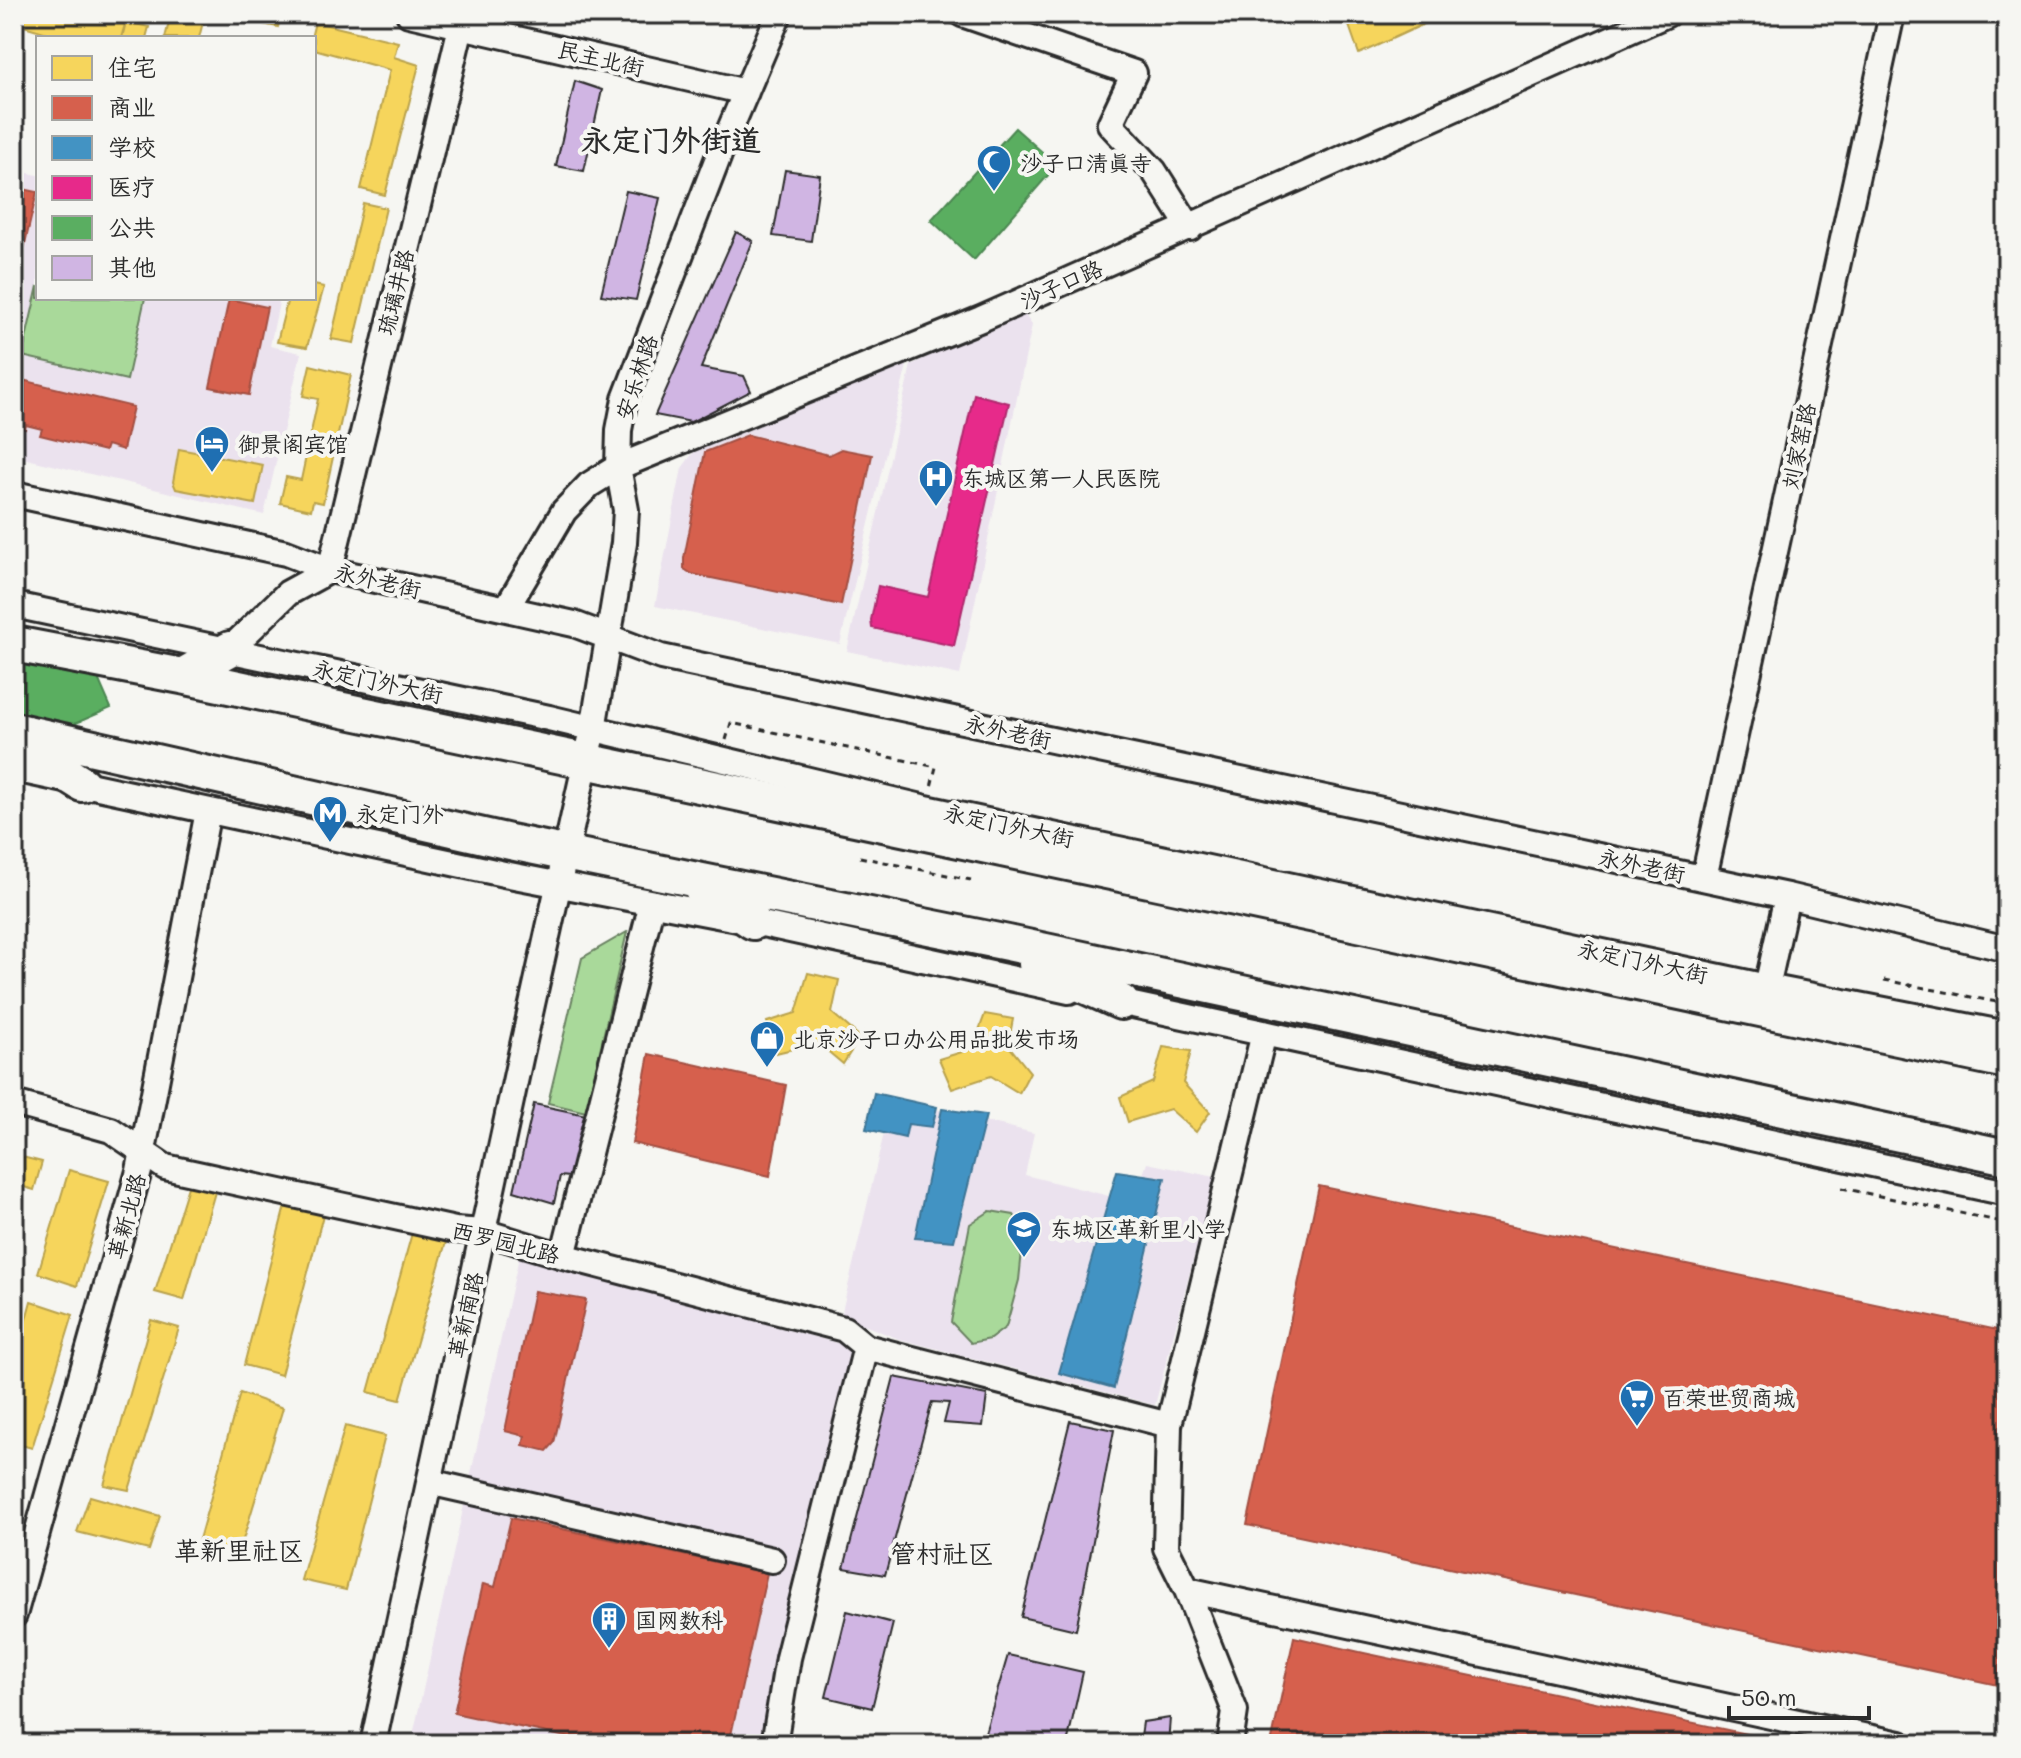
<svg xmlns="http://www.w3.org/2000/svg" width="2021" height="1758" viewBox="0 0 2021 1758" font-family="Mali,'LXGW WenKai TC',sans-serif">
  <rect width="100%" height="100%" fill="#f6f6f2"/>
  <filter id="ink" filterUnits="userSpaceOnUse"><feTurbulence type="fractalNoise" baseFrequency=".0125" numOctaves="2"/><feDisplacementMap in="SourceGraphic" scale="16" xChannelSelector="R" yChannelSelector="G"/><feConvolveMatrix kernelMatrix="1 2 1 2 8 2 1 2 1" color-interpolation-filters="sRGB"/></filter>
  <g filter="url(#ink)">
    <path fill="#ebe2ee" d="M14,170L38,175V298H280L270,346L301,353L264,515L14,456Z
      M1022,310L1032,325L960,675L847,651L911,365Z
      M907,365L840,644L655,606L682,468L693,453L751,424Z
      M892,1099L1034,1133L1025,1175L1133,1202L1147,1163L1215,1177L1155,1405L899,1339L841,1316Z
      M519,1257L852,1347L762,1744H411Z"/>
    <path fill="#a9d99a" stroke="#6a8262" stroke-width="2" d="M38,286V298H145L127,380L22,356Z
      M627,932L586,1112L548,1103L582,958Z
      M990,1211L1014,1215L1024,1232L1019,1280L1006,1327L990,1339L971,1343L951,1322L970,1224Z"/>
    <path fill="#f6d55c" stroke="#b9a24d" stroke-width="2" d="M14,14H128L121,38H64L14,23Z
      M171,14H205L199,38H165Z
      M213,14H281L278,27Z
      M1345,14H1446L1359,54Z
      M126,22L149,27L146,38H122Z
      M315,22L398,42L394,57L419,65L385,195L361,189L390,70L314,49V38H311Z
      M363,203L386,208L354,343L331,339Z
      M314,285L324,287L307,347L277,342L288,298H314Z
      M310,365L351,375L323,503L313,501L311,510L280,503L286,477L301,480L318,399L303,396Z
      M179,449L263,465L255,504L176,489L173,482Z
      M808,973L839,980L832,1013L860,1037L843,1064L818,1043L776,1053L767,1022L796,1013Z
      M985,1014L1013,1019L1008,1045L1030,1072L1019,1093L991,1076L952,1089L939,1059L972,1049Z
      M1163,1047L1191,1051L1183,1083L1210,1112L1196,1132L1170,1109L1128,1122L1120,1097L1153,1082Z
      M14,1155L42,1162L34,1190L14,1184Z
      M69,1170L109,1181L77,1286L38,1273Z
      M191,1177L217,1185L184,1300L155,1292Z
      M285,1206L323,1215L281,1375L244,1365Z
      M412,1233L446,1242L400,1400L368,1392Z
      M31,1301L73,1315L32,1448L14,1443V1363Z
      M151,1320L179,1328L129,1490L104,1485Z
      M240,1393L283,1408L239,1553L198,1543Z
      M345,1426L385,1436L346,1590L301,1580Z
      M90,1496L160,1516L149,1550L77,1532Z"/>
    <path fill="#d6604d" stroke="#a35043" stroke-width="2" d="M14,187L37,192L14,291Z
      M229,299L267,307L249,395L210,387Z
      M14,378L133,407L123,450L107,445L105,451L40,435L42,429L26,425L25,429L14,426Z
      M748,435L829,455L841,449L872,455L841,605L692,574L684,569V558L705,452Z
      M649,1054L786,1085L770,1176L632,1143Z
      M1319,1186L2007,1332V1687L1247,1525Z
      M534,1291L586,1300L554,1443L547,1451L523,1445L525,1436L505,1431Z
      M511,1518L767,1573L729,1744H599L454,1713L483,1584L495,1587Z
      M1294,1637L1364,1653L1794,1744H1271Z"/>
    <path fill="#4393c3" stroke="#3c7495" stroke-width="2" d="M874,1093L937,1107L932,1127L908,1124L905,1138L866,1129Z
      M942,1109L986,1115L954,1241L915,1238Z
      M1117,1171L1165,1178L1114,1388L1059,1373Z"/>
    <path fill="#e7298a" stroke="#af2a6e" stroke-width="2" d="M974,394L1009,403L954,646L872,628L871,620L878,586L928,597Z"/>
    <path fill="#5aae61" stroke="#4c8751" stroke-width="2" d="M1015,128L1057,165L974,260L931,220Z
      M80,637L111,708L14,750V664Z"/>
    <path fill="#d0b5e3" stroke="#2b2b2b" stroke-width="2" d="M575,81L602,90L584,171L556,166Z
      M785,170L820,175L811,241L773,236Z
      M626,191L660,198L636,300L601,295Z
      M736,232L753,241L701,368L744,376L751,391L691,422L655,415Z
      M534,1104L586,1115L569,1177L560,1176L554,1203L514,1191Z
      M894,1377L987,1395L983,1426L944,1423L949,1403L932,1402L885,1575L844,1568Z
      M1070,1421L1114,1430L1076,1630L1021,1617Z
      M847,1611L893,1623L872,1708L826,1697Z
      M1008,1655L1083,1672L1067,1744L982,1743Z
      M1170,1718L1168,1744H1140L1143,1722Z"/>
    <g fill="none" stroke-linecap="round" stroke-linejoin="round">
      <g stroke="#2b2b2b" stroke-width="30">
        <path id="minor" d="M409,14L746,92
          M962,14L1134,73L1110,124L1154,171L1190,228
          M14,494L286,553L330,570L574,624L661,657L1787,896L2007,949
          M330,570L464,14
          M14,605L549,718L926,808L1767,987L2007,1034
          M506,609L564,511L589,485L618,467L981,319L1667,14
          M230,649L288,593L330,570
          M14,769L504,874L753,922L1069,991
          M1704,878L1892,14
          M1767,987L1787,896
          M1105,999L2007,1193
          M14,1103L111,1130L165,1167L455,1230L484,1232L563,1256L844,1329L866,1347L1169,1425
          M563,1256L652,903
          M429,1482L772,1560
          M1187,1590L1900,1744
          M14,1615L139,1171L208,811
          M373,1744L521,1054L593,729L624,543L626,510L618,467L619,430L625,399L719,155L779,14
          M774,1744L788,1658L866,1347
          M1230,1744L1235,1711L1187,1590L1166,1548L1169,1425L1264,1033"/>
      </g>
      <g stroke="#2b2b2b" stroke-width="40">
        <path id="highway" d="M14,644L182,676L2007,1061
          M182,676L230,649
          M14,730L510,842L1008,943L2007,1157
          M14,741L82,784
          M701,887L753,922
          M1036,964L1121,1002"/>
      </g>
      <path stroke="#2b2b2b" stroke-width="3" stroke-dasharray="6 6" stroke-linecap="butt" d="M726,740L731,723L936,767L931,787
        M860,857L971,880
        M1884,980L2007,1004
        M1842,1188L2007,1223"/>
      <use href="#minor" stroke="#f6f6f2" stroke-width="24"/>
      <use href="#highway" stroke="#f6f6f2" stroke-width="34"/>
    </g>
  </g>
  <defs>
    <g id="mosque-pin" transform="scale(1.8)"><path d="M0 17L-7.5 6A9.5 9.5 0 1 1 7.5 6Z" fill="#1f6fb2" stroke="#f6f6f2"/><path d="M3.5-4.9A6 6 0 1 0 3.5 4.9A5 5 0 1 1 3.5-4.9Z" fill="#fff"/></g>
    <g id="hotel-pin" transform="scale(1.8)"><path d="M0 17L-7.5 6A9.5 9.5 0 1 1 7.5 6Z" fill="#1f6fb2" stroke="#f6f6f2"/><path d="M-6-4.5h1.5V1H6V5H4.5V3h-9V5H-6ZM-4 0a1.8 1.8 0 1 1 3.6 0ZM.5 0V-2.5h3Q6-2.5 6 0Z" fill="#fff"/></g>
    <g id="hospital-pin" transform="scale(1.8)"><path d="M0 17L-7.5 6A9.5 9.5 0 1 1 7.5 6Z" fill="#1f6fb2" stroke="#f6f6f2"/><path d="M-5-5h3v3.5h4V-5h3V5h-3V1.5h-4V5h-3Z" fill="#fff"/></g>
    <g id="metro-pin" transform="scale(1.8)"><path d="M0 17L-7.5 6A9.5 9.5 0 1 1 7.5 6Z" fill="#1f6fb2" stroke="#f6f6f2"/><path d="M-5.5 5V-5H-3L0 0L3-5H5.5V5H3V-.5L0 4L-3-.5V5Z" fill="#fff"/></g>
    <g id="shop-pin" transform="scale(1.8)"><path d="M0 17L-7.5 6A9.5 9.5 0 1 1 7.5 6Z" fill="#1f6fb2" stroke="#f6f6f2"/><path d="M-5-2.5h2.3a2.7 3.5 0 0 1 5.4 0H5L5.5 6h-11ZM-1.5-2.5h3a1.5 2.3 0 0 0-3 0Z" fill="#fff"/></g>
    <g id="school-pin" transform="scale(1.8)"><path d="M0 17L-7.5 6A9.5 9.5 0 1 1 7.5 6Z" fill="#1f6fb2" stroke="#f6f6f2"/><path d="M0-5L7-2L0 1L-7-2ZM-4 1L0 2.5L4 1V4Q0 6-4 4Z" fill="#fff"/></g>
    <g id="supermarket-pin" transform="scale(1.8)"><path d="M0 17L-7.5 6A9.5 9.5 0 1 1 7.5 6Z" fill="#1f6fb2" stroke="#f6f6f2"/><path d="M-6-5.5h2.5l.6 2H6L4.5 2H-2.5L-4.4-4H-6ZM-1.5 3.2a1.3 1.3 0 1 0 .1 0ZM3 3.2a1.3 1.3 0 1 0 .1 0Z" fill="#fff"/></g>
    <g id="building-pin" transform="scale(1.8)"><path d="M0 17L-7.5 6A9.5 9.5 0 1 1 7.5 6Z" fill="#1f6fb2" stroke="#f6f6f2"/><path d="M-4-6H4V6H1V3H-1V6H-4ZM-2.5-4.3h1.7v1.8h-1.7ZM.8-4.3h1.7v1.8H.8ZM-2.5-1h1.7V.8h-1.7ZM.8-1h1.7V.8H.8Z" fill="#fff"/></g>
  </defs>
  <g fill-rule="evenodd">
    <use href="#mosque-pin" x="994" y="162"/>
    <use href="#hotel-pin" x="212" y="443"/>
    <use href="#hospital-pin" x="936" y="477"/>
    <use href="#metro-pin" x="330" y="813"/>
    <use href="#shop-pin" x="767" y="1038"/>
    <use href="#school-pin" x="1024" y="1228"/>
    <use href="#supermarket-pin" x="1637" y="1397"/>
    <use href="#building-pin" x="609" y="1619"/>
  </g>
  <g text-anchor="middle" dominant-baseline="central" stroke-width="8" stroke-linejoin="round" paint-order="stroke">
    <g font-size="22" fill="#2b2b2b" stroke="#f6f6f2">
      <text transform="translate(601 58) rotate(13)">民主北街</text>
      <text transform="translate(1061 284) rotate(-24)">沙子口路</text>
      <text transform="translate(395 292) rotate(-76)">琉璃井路</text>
      <text transform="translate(636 377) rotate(-72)">安乐林路</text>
      <text transform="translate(1798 446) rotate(-78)">刘家窑路</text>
      <text transform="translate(378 580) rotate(13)">永外老街</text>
      <text transform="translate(378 681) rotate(12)">永定门外大街</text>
      <text transform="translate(1008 731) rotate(12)">永外老街</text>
      <text transform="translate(1009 825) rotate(12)">永定门外大街</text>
      <text transform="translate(1642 865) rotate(12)">永外老街</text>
      <text transform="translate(1643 961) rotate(12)">永定门外大街</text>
      <text transform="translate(126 1216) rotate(-75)">革新北路</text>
      <text transform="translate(506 1242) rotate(14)">西罗园北路</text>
      <text transform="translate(465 1315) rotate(-77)">革新南路</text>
    </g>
    <g font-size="22" fill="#2b2b2b" stroke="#f6f6f2" text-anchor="start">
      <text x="1020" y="162">沙子口清真寺</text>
      <text x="238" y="443">御景阁宾馆</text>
      <text x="962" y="477">东城区第一人民医院</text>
      <text x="356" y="813">永定门外</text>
      <text x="793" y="1038">北京沙子口办公用品批发市场</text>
      <text x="1050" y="1228">东城区革新里小学</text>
      <text x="1663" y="1397">百荣世贸商城</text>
      <text x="635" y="1619">国网数科</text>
    </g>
    <g font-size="26" fill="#2b2b2b" stroke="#f6f6f2">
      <text x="239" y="1550">革新里社区</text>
      <text x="942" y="1553">管村社区</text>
    </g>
    <g font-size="30" font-weight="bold" fill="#2b2b2b" stroke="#f6f6f2">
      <text x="671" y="139">永定门外街道</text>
    </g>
  </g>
  <rect width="2021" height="1758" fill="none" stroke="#f6f6f2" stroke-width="48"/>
  <rect x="24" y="24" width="1973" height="1710" fill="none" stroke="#2b2b2b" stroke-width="3" filter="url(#ink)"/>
  <rect x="36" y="36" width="280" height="264" fill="#f6f6f2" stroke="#a5a5a2" stroke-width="2"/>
  <rect x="52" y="56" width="40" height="24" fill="#f6d55c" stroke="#a5a5a2" stroke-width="2"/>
  <text x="108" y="76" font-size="24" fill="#2b2b2b">住宅</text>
  <rect x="52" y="96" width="40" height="24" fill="#d6604d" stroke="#a5a5a2" stroke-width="2"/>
  <text x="108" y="116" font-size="24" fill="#2b2b2b">商业</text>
  <rect x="52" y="136" width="40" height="24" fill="#4393c3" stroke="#a5a5a2" stroke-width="2"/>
  <text x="108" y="156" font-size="24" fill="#2b2b2b">学校</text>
  <rect x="52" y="176" width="40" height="24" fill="#e7298a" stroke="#a5a5a2" stroke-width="2"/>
  <text x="108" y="196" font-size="24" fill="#2b2b2b">医疗</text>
  <rect x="52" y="216" width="40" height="24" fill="#5aae61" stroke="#a5a5a2" stroke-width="2"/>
  <text x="108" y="236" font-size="24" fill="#2b2b2b">公共</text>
  <rect x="52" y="256" width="40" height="24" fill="#d0b5e3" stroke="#a5a5a2" stroke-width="2"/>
  <text x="108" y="276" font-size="24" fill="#2b2b2b">其他</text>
  <path d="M1729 1706v12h140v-12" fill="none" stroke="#2b2b2b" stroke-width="4"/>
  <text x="1741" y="1706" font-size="24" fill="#2b2b2b" stroke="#f6f6f2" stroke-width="6" paint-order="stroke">50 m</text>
</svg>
